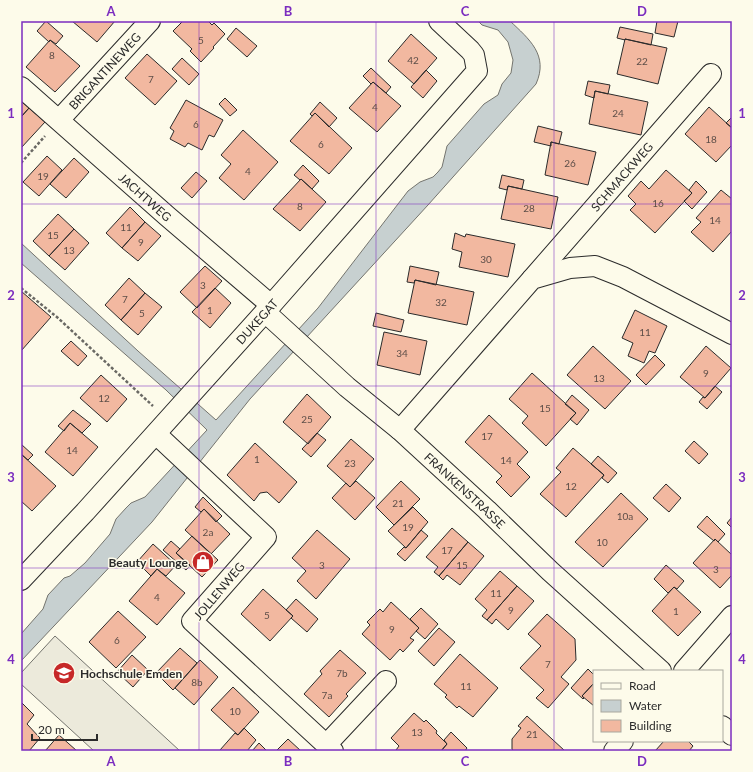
<svg xmlns="http://www.w3.org/2000/svg" width="753" height="772" viewBox="0 0 753 772" font-family="Lato,sans-serif">
  <rect width="100%" height="100%" fill="#fdfbea"/>
  <path fill="#eceadb" stroke="#74746e" d="M55,636L180,751H94L21,684V673Z"/>
  <path fill="#c7d0d0" stroke="#74746e" d="M478,21H510C529,39 549,55 536,84L428,205L250,399L152,522L21,661V634L43,609L48,595L64,578L70,576L85,563L110,534L116,519L126,508L131,503L145,497L207,430L166,390L21,263V243L138,351L216,420L318,308L408,191L420,182L433,177L438,172L442,167L447,146L484,104L498,95L502,84L511,73L513,60L508,42L498,30L482,25Z"/>
  <path fill="#f2b8a0" stroke="#2b2b2b" d="M46,21L63,36L56,44L50,40L49,42L37,31Z
    M72,21H115L97,42Z
    M183,21H208L212,25L214,23L225,34L213,47L214,48L201,62L190,51L192,49L173,31Z
    M657,21H678L674,37L655,33Z
    M620,27L653,34L651,45L625,39V40L617,38Z
    M236,28L257,46L247,57L227,39Z
    M411,34L437,58L414,84L388,61Z
    M625,39L667,48L658,84L617,74Z
    M50,40L80,66L55,92L26,67Z
    M147,54L177,81L155,105L125,78Z
    M182,58L199,74L189,85L172,69Z
    M371,68L391,87L386,93L373,82L371,84L363,76Z
    M426,70L437,81L423,98L411,87Z
    M588,81L610,85L608,94L595,91L594,98L585,95Z
    M373,82L401,106L377,132L349,108Z
    M595,91L648,102L641,135L589,124Z
    M225,98L237,110L230,116L219,104Z
    M186,100L223,120L214,137L209,135L202,150L188,143L185,147L170,139L174,131L170,128Z
    M21,101L29,108L21,117Z
    M320,102L337,118L329,127L315,113L312,116L310,114Z
    M709,107L732,128V145L716,162L685,134Z
    M29,108L45,122L21,148V117Z
    M315,113L352,148L329,174L290,141Z
    M732,117V128L726,123Z
    M538,126L562,132L559,144L551,142V146L534,142Z
    M243,130L278,162L244,200L219,178L231,164L221,155Z
    M551,142L596,152L588,185L545,175Z
    M47,156L62,170L39,196L23,182Z
    M74,158L89,172L66,198L50,184Z
    M303,165L319,181L312,189L301,179L300,180L294,175Z
    M666,170L692,193L655,233L630,210L636,204L628,196L641,181L649,189Z
    M196,172L207,181L192,198L181,188Z
    M502,175L524,180L522,189L508,186L507,190L499,188Z
    M301,179L326,202L300,231L273,209Z
    M696,181L707,192L692,209L684,201L692,193L689,190Z
    M508,186L558,197L551,229L501,219Z
    M721,190L732,199V231L713,252L691,232L701,222L696,218Z
    M130,207L145,222L122,248L106,233Z
    M58,214L74,229L49,256L33,241Z
    M145,222L161,236L138,261L122,248Z
    M74,229L89,243L65,270L49,256Z
    M455,233L465,237L466,234L515,244L508,277L459,267L462,252L452,249Z
    M205,266L222,281L197,308L180,292Z
    M410,266L439,272L436,285L415,280L414,283L407,282Z
    M129,278L145,293L121,320L105,305Z
    M415,280L474,292L467,325L408,313Z
    M215,288L231,303L210,328L192,312Z
    M21,291L51,317L21,351Z
    M145,293L162,307L138,335L121,320Z
    M635,310L667,326L655,353L649,351L644,363L628,356L633,343L622,338Z
    M376,313L404,320L401,332L373,326Z
    M384,332L427,341L420,375L377,365Z
    M71,341L87,356L78,366L61,351Z
    M593,346L631,381L605,409L567,375Z
    M706,346L731,368L705,398L680,377Z
    M655,355L665,365L646,385L636,375Z
    M532,373L576,413L546,446L522,423L528,416L509,399Z
    M101,375L127,399L107,422L80,398Z
    M715,386L722,392L707,409L699,402L703,397L705,398Z
    M307,394L331,417L308,444L283,422Z
    M572,395L589,410L577,425L570,419L576,413L565,404Z
    M73,410L91,424L82,433L70,423L64,431L58,426Z
    M489,415L528,452L517,464L530,477L511,497L496,482L502,476L465,442Z
    M70,423L98,447L73,476L45,452Z
    M317,433L326,440L311,457L302,449Z
    M351,439L374,459L350,487L327,466Z
    M694,441L708,454L699,464L685,451Z
    M255,443L297,482L279,503L267,492L260,493L254,501L227,475Z
    M21,444L33,455L28,460L21,454Z
    M573,448L604,475L566,517L540,494L561,472L556,468Z
    M21,454L56,486L32,511L21,501Z
    M598,456L617,473L608,483L602,478L604,475L591,464Z
    M356,481L375,498L355,520L332,498L346,483L350,487Z
    M401,481L420,499L394,525L376,507Z
    M666,484L681,498L669,512L653,498Z
    M621,493L648,519L603,567L575,542Z
    M203,497L222,516L216,522L204,509L201,512L195,507Z
    M413,507L428,522L406,548L388,531Z
    M204,509L230,534L211,554L185,530Z
    M707,516L725,534L718,542L715,539L714,541L697,527Z
    M732,517V528L727,523Z
    M452,528L468,542L439,576L434,572L438,567L426,557Z
    M317,530L350,559L316,599L297,581L306,571L292,558Z
    M421,530L428,536L405,561L397,554L404,547L406,548Z
    M192,536L218,560L202,577L176,553Z
    M715,539L732,555V575L720,588L693,563Z
    M171,541L180,549L176,553L190,565L186,570L163,550Z
    M468,542L484,556L460,585L447,575L443,580L439,576Z
    M153,544L176,565L166,576L157,569L151,576L137,562Z
    M666,565L684,581L677,589L674,587L668,593L654,579Z
    M157,569L185,593L157,625L129,601Z
    M500,571L517,586L487,620L482,616L487,610L475,599Z
    M517,586L534,601L508,630L496,619L492,624L487,620Z
    M674,587L701,612L678,636L652,611Z
    M263,589L293,616L270,641L241,614Z
    M296,599L318,619L307,632L291,618L293,616L286,610Z
    M391,602L419,628L410,638L414,640L403,652L400,649L390,660L362,634L370,625L367,622L380,609L383,612Z
    M421,608L438,624L425,639L416,631L419,628L410,619Z
    M118,611L146,637L116,668L89,642Z
    M547,614L575,639L576,660L561,677L569,684L548,708L536,698L544,690L520,668L541,646L528,634Z
    M439,628L455,642L434,666L418,651Z
    M180,648L197,663L173,690L156,673Z
    M340,650L366,673L346,694L348,696L329,717L304,694L322,674L320,671Z
    M460,654L498,688L473,717L459,706L457,708L445,697L447,695L434,684Z
    M132,655L148,670L133,687L117,672Z
    M200,660L218,677L194,705L175,688Z
    M588,669L594,675V683L582,696L584,698L583,699L571,688Z
    M594,683V706L582,696Z
    M233,687L259,712L238,735L211,710Z
    M21,702L34,715L27,724L40,738L29,751H21Z
    M414,713L424,722L426,720L437,731L436,733L447,744L441,751H397L396,750L399,746L391,738Z
    M527,716L565,751H513L512,749V739L521,728L518,726Z
    M244,728L256,740L247,751H221L220,750L235,733L238,735Z
    M451,732L467,748L465,751H441L447,744L444,740Z
    M59,735L77,751H45Z
    M288,739L301,751H276Z
    M664,741H688L693,746L689,751H655Z
    M259,743L267,751H252Z"/>
  <g fill="none" stroke-linecap="round" stroke-linejoin="round">
    <g stroke="#2b2b2b" stroke-width="22">
      <g id="street">
        <path id="s1" d="M21,87L167,216L271,305"/>
        <path id="s2" d="M59,120L150,21"/>
        <path id="s3" d="M532,279L711,74"/>
        <path id="s4" d="M265,312L347,387L400,430L487,510L550,571L661,671"/>
        <path d="M400,430L532,279L570,268L595,266L623,277L732,334"/>
        <path d="M156,434L266,537L192,621L333,751"/>
        <path id="s5" d="M21,580L85,512L265,312L477,71L474,55L470,50L439,21"/>
        <path d="M684,671L732,616"/>
        <path d="M722,726L732,735"/>
        <path d="M327,744L386,681"/>
        <path d="M614,751L623,741"/>
      </g>
    </g>
    <path stroke="#6a6964" stroke-width="2.5" stroke-dasharray="3 2" stroke-linecap="butt" d="M21,163L45,136
      M21,288L58,318L153,406"/>
    <use href="#street" stroke="#fdfbea" stroke-width="20"/>
  </g>
  <path fill="none" stroke="#7b2cbf" stroke-width="1" stroke-opacity="0.55" d="M199,21V751M376,21V751M554,21V751M21,204H732M21,386H732M21,568H732"/>
  <defs>
    <g id="shop-disc" transform="scale(1.15)"><circle r="9.5" fill="#c62828" stroke="#fdfbea"/><path d="M-5-2.5h2.3a2.7 3.5 0 0 1 5.4 0H5L5.5 6h-11ZM-1.5-2.5h3a1.5 2.3 0 0 0-3 0Z" fill="#fff"/></g>
    <g id="university-disc" transform="scale(1.15)"><circle r="9.5" fill="#c62828" stroke="#fdfbea"/><path d="M0-5L7-2L0 1L-7-2ZM-4 1L0 2.5L4 1V4Q0 6-4 4Z" fill="#fff"/></g>
  </defs>
  <g fill-rule="evenodd">
    <use href="#shop-disc" x="203" y="562"/>
    <use href="#university-disc" x="64" y="673"/>
  </g>
  <g text-anchor="middle" dominant-baseline="central" stroke-width="3" stroke-linejoin="round" paint-order="stroke">
    <g font-size="10" fill="#5d4e48">
      <text x="201" y="40">5</text>
      <text x="52" y="55">8</text>
      <text x="413" y="60">42</text>
      <text x="642" y="61">22</text>
      <text x="151" y="79">7</text>
      <text x="375" y="107">4</text>
      <text x="618" y="113">24</text>
      <text x="196" y="124">6</text>
      <text x="711" y="139">18</text>
      <text x="321" y="144">6</text>
      <text x="570" y="163">26</text>
      <text x="248" y="171">4</text>
      <text x="43" y="176">19</text>
      <text x="658" y="203">16</text>
      <text x="300" y="206">8</text>
      <text x="529" y="208">28</text>
      <text x="715" y="220">14</text>
      <text x="126" y="227">11</text>
      <text x="53" y="235">15</text>
      <text x="141" y="242">9</text>
      <text x="69" y="250">13</text>
      <text x="486" y="259">30</text>
      <text x="203" y="285">3</text>
      <text x="125" y="299">7</text>
      <text x="441" y="302">32</text>
      <text x="210" y="310">1</text>
      <text x="142" y="313">5</text>
      <text x="645" y="332">11</text>
      <text x="402" y="353">34</text>
      <text x="706" y="373">9</text>
      <text x="599" y="378">13</text>
      <text x="104" y="398">12</text>
      <text x="545" y="408">15</text>
      <text x="307" y="419">25</text>
      <text x="487" y="436">17</text>
      <text x="72" y="450">14</text>
      <text x="257" y="459">1</text>
      <text x="506" y="460">14</text>
      <text x="350" y="463">23</text>
      <text x="571" y="486">12</text>
      <text x="398" y="503">21</text>
      <text x="625" y="516">10a</text>
      <text x="408" y="527">19</text>
      <text x="208" y="532">2a</text>
      <text x="602" y="542">10</text>
      <text x="447" y="550">17</text>
      <text x="322" y="565">3</text>
      <text x="462" y="565">15</text>
      <text x="716" y="569">3</text>
      <text x="496" y="593">11</text>
      <text x="157" y="597">4</text>
      <text x="511" y="610">9</text>
      <text x="676" y="611">1</text>
      <text x="267" y="615">5</text>
      <text x="392" y="629">9</text>
      <text x="117" y="640">6</text>
      <text x="548" y="664">7</text>
      <text x="342" y="673">7b</text>
      <text x="197" y="682">8b</text>
      <text x="466" y="686">11</text>
      <text x="327" y="695">7a</text>
      <text x="235" y="711">10</text>
      <text x="417" y="732">13</text>
      <text x="532" y="734">21</text>
    </g>
    <g font-size="12" fill="#2b2b2b" stroke="#fdfbea">
      <text stroke="none"><textPath href="#s2" startOffset="67">BRIGANTINEWEG</textPath></text>
      <text stroke="none"><textPath href="#s3" startOffset="136">SCHMACKWEG</textPath></text>
      <text stroke="none"><textPath href="#s1" startOffset="166">JACHTWEG</textPath></text>
      <text stroke="none"><textPath href="#s5" startOffset="350">DUKEGAT</textPath></text>
      <text stroke="none"><textPath href="#s4" startOffset="268">FRANKENSTRASSE</textPath></text>
      <text transform="translate(219 591) rotate(-50)">JOLLENWEG</text>
    </g>
    <g font-size="12" font-weight="bold" fill="#2b2b2b" stroke="#fdfbea" text-anchor="end">
      <text x="188" y="562">Beauty Lounge</text>
      <text x="80" y="673" text-anchor="start">Hochschule Emden</text>
    </g>
  </g>
  <rect width="753" height="772" fill="none" stroke="#fdfbea" stroke-width="44"/>
  <rect x="593" y="670" width="130" height="72" fill="#fdfbea" stroke="#a9a89e"/>
  <rect x="601" y="683" width="20" height="6" fill="#fdfbea" stroke="#a9a89e"/>
  <text x="629" y="690" font-size="12" fill="#2b2b2b">Road</text>
  <rect x="601" y="700" width="20" height="12" fill="#c7d0d0" stroke="#a9a89e"/>
  <text x="629" y="710" font-size="12" fill="#2b2b2b">Water</text>
  <rect x="601" y="720" width="20" height="12" fill="#f2b8a0" stroke="#a9a89e"/>
  <text x="629" y="730" font-size="12" fill="#2b2b2b">Building</text>
  <path d="M32 734v6h65v-6" fill="none" stroke="#2b2b2b" stroke-width="2"/>
  <text x="38" y="734" font-size="12" fill="#2b2b2b" stroke="#fdfbea" stroke-width="3" paint-order="stroke">20 m</text>
  <rect x="22" y="22" width="709" height="728" fill="none" stroke="#7b2cbf" stroke-width="1.5"/>
  <g font-size="13" text-anchor="middle" font-weight="bold" fill="#7b2cbf">
    <text x="111" y="16">A</text>
    <text x="288" y="16">B</text>
    <text x="465" y="16">C</text>
    <text x="642" y="16">D</text>
    <text x="11" y="118">1</text>
    <text x="742" y="118">1</text>
    <text x="11" y="300">2</text>
    <text x="742" y="300">2</text>
    <text x="11" y="482">3</text>
    <text x="742" y="482">3</text>
    <text x="11" y="664">4</text>
    <text x="742" y="664">4</text>
    <text x="111" y="766">A</text>
    <text x="288" y="766">B</text>
    <text x="465" y="766">C</text>
    <text x="642" y="766">D</text>
  </g>
</svg>
